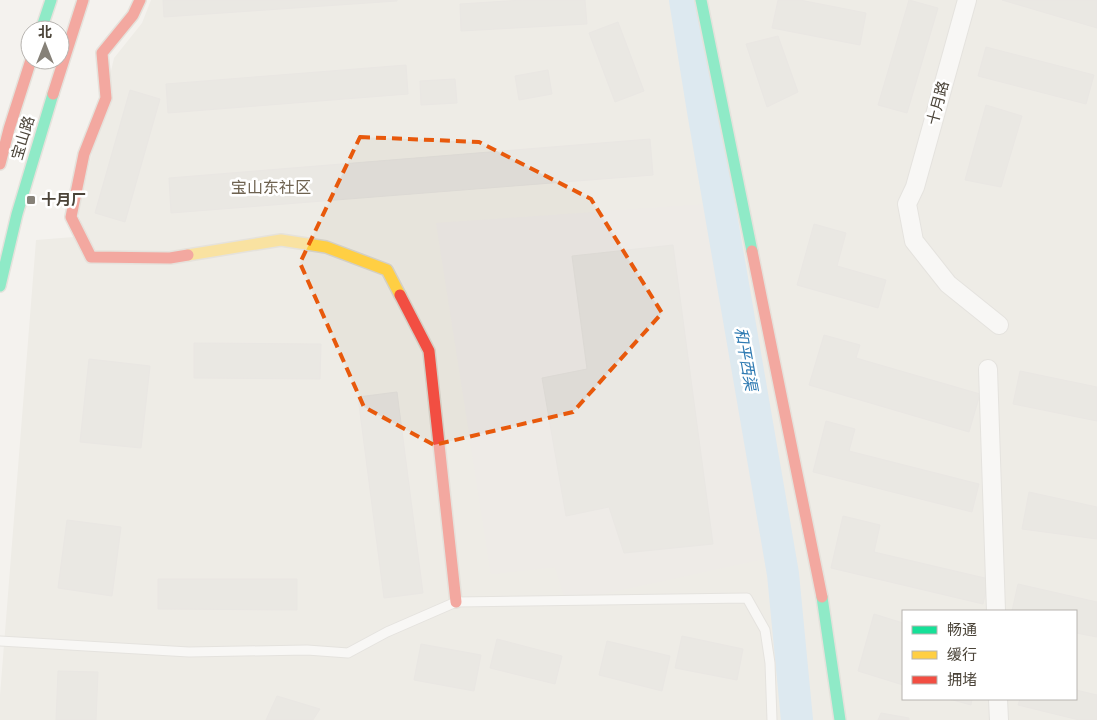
<svg xmlns="http://www.w3.org/2000/svg" width="1097" height="720" viewBox="0 0 1097 720" font-family="Figtree,'Noto Sans SC',sans-serif">
  <rect width="100%" height="100%" fill="#f4f2ee"/>
  <path fill="#e7e4dc" fill-rule="evenodd" d="M151,0H1097V720H0V695L36,240L86,236L78,213L114,58L142,23ZM903,611H1076V699H903Z"/>
  <path fill="#e6e2de" d="M708,204L772,557L566,602L555,567L491,574L436,223Z"/>
  <g fill="none" stroke-linecap="round" stroke-linejoin="round">
    <path stroke="#c0ddf1" stroke-width="32" d="M685,0L703,111L783,574L797,720"/>
  </g>
  <path fill="#dedbd6" stroke="#dcd9d4" d="M163,0H397V1L164,17Z
    M523,0H585L587,24L461,31L460,4Z
    M778,0H800L866,13L860,45L772,28Z
    M909,0L938,8L907,113L878,105Z
    M1002,0H1097V28Z
    M618,22L644,91L615,102L589,33Z
    M778,36L798,92L767,107L746,44Z
    M986,47L1094,75L1086,104L978,76Z
    M406,65L408,94L168,113L166,84Z
    M548,70L552,94L519,100L515,76Z
    M455,79L457,103L421,105L420,81Z
    M130,90L160,99L125,222L95,213Z
    M986,105L1022,116L1001,187L965,180Z
    M650,139L653,175L171,213L169,178Z
    M814,224L846,233L837,266L886,280L878,308L797,285Z
    M673,245L713,544L624,553L609,507L566,516L542,378L587,369L572,256Z
    M824,335L860,345L856,358L980,394L969,432L809,385Z
    M194,343L321,344L320,379L194,378Z
    M89,359L150,366L141,448L80,442Z
    M1020,371L1097,387V421L1013,404Z
    M397,392L423,593L384,598L358,397Z
    M826,421L855,429L849,451L979,484L972,512L813,472Z
    M1029,492L1097,507V539L1022,529Z
    M843,516L880,525L874,552L989,579L983,604L831,568Z
    M67,520L121,527L112,596L58,588Z
    M158,579H297V610L158,609Z
    M1018,584L1097,602V637L1076,633V611H1012Z
    M874,614L903,623V644L902,649L903,650V685L858,671Z
    M682,636L743,649L737,680L675,668Z
    M497,639L562,656L555,684L490,668Z
    M607,641L670,656L662,691L599,675Z
    M421,644L481,655L474,691L414,680Z
    M58,671L98,672L96,720H56Z
    M1076,690L1097,695V720H1079L1018,705L1020,699H1076Z
    M277,696L320,709L313,720H266Z
    M949,699H972L971,705Z
    M881,713L909,718V720H878Z"/>
  <g fill="none" stroke-linecap="round" stroke-linejoin="round">
    <g stroke="#d2d0cb" stroke-width="11">
      <path id="lane" d="M0,641L189,652L307,650L348,653L387,632L456,602L747,598L765,630L770,663L772,720"/>
    </g>
    <g stroke="#d2d0cb" stroke-width="20">
      <path id="street" d="M967,0L915,187L907,204L914,241L948,284L999,325
        M988,369L996,611
        M998,699L999,720"/>
    </g>
    <g stroke="#d3cfc5" stroke-width="14">
      <path id="fast" d="M701,0L752,251
        M41,30L51,0
        M0,286L17,214L53,94
        M822,597L840,720"/>
    </g>
    <g stroke="#d3cfc5" stroke-width="14">
      <path id="slow" d="M188,255L281,240L326,247L387,270L400,295"/>
    </g>
    <g stroke="#d3cfc5" stroke-width="14">
      <path id="jam" d="M140,0L133,15L102,53L106,98L84,154L71,217L91,257L170,258L188,255
        M53,94L83,0
        M0,164L9,129L31,60
        M752,251L822,597
        M400,295L429,351L456,602"/>
    </g>
    <use href="#lane" stroke="#fdfdfc" stroke-width="9"/>
    <use href="#street" stroke="#fdfdfc" stroke-width="18"/>
    <use href="#fast" stroke="#16e098" stroke-width="11"/>
    <use href="#slow" stroke="#ffcf43" stroke-width="11"/>
    <use href="#jam" stroke="#f24e42" stroke-width="11"/>
  </g>
  <path d="M0 0H1097V720H0ZM360,137L479,142L591,199L662,313L573,412L434,445L364,407L300,263Z" fill="#f4f2ee" fill-opacity=".55" fill-rule="evenodd"/>
  <path fill="none" stroke="#e8590c" stroke-width="4" stroke-dasharray="10 6" stroke-linejoin="round" d="M360,137L479,142L591,199L662,313L573,412L434,445L364,407L300,263Z"/>
  <rect fill="#868178" stroke="#fff" stroke-width="2" x="26" y="195" width="10" height="10" rx="2.5"/>
  <g text-anchor="middle" dominant-baseline="central" stroke-width="5" stroke-linejoin="round" paint-order="stroke">
    <g font-size="15" fill="#4b4439" stroke="#fff">
      <text transform="translate(938 103) rotate(-75)">十月路</text>
      <text transform="translate(23 138) rotate(-73)">宝山路</text>
    </g>
    <g font-size="15" font-weight="bold" fill="#4b4439" stroke="#fff" text-anchor="start">
      <text x="41" y="200">十月厂</text>
    </g>
    <g font-size="16" fill="#6e6250" stroke="#fff">
      <text x="271" y="187">宝山东社区</text>
    </g>
    <g font-size="16" font-style="italic" fill="#2e7ab2" stroke="#fff">
      <text transform="translate(746 359) rotate(80)">和平西渠</text>
    </g>
  </g>
  <rect x="902" y="610" width="175" height="90" fill="#ffffff" stroke="#b7b4b0"/>
  <rect x="912" y="626" width="25" height="8" fill="#16e098" stroke="#b7b4b0"/>
  <text x="947" y="635" font-size="15" fill="#4b4439">畅通</text>
  <rect x="912" y="651" width="25" height="8" fill="#ffcf43" stroke="#b7b4b0"/>
  <text x="947" y="660" font-size="15" fill="#4b4439">缓行</text>
  <rect x="912" y="676" width="25" height="8" fill="#f24e42" stroke="#b7b4b0"/>
  <text x="947" y="685" font-size="15" fill="#4b4439">拥堵</text>
  <g transform="translate(45 45)"><circle r="24" fill="#ffffff" stroke="#b7b4b0"/>
  <path d="M0-4L9 19L0 12L-9 19Z" fill="#868178"/>
  <text y="-8" font-size="14" font-weight="bold" text-anchor="middle" fill="#4b4439">北</text>
  </g>
</svg>
